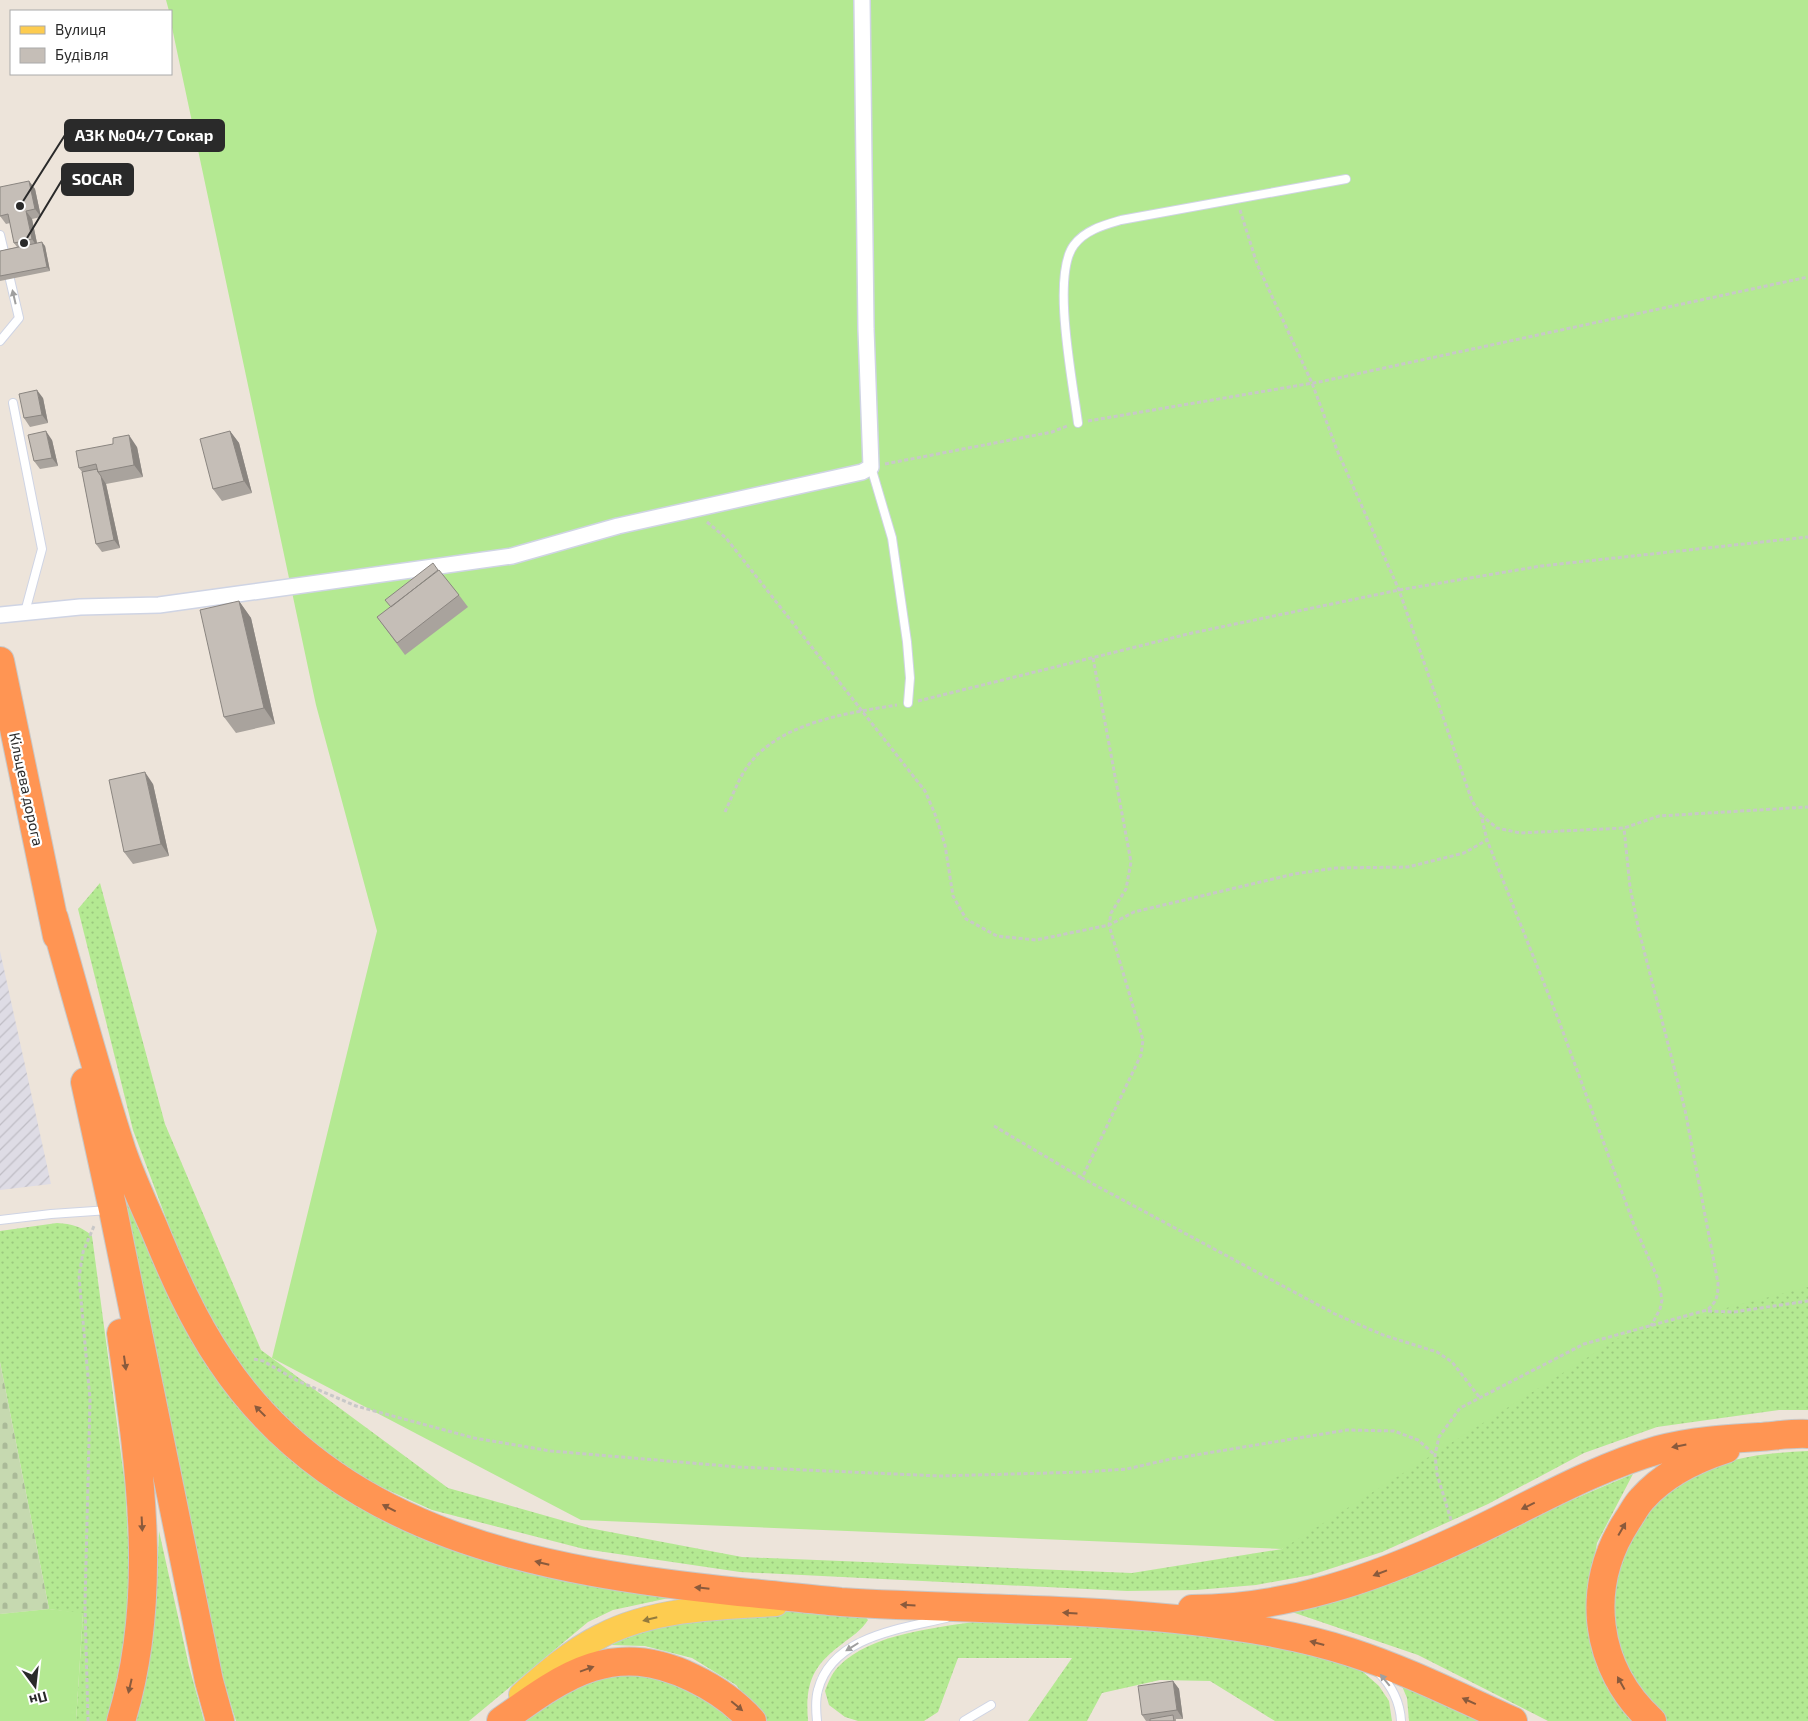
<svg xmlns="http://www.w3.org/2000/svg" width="1808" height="1721" viewBox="0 0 1808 1721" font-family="'Exo 2',sans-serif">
  <defs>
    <pattern id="industrial-furrows" width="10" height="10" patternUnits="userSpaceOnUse" patternTransform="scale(1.25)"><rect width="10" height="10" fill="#dedce5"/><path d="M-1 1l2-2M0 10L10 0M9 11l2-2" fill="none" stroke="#bfbdc5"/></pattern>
    <pattern id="grass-dots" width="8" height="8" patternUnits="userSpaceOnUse" patternTransform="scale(1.25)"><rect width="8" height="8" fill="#b4e992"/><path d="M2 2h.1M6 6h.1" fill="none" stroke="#9bc87e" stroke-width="1.8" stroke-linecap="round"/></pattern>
    <pattern id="cemetery-stones" width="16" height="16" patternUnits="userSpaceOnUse" patternTransform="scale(1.25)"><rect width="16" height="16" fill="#c6d9b0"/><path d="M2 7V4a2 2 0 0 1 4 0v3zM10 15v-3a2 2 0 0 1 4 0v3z" fill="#aaba98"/></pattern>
  </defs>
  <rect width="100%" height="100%" fill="#ede4da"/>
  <path fill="url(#industrial-furrows)" d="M0,951L51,1184L0,1190Z"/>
  <path fill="url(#grass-dots)" d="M100,883L165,1124L261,1350L448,1488L589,1528L742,1557L1132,1573L1282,1549L1419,1421L1545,1362L1711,1304L1808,1284V1410H1779L1657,1427L1584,1453L1488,1504L1382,1552L1311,1575L1256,1585L1196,1590L1127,1591L740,1572L584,1549L432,1510L370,1482L318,1448L270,1401L230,1354L191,1285L133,1130L78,909Z
    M109,1136L170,1297L356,1501L683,1595L613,1610L588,1622L469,1721H236L223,1679Z
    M57,1223C72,1224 81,1226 92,1236L125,1484L131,1593L118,1691L110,1721H76L83,1614L49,1609L0,1362V1231Z
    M1808,1451V1721H1667C1644,1700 1624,1673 1615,1644C1608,1622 1612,1582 1619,1561C1627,1539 1651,1505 1668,1490C1674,1485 1682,1482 1688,1478C1726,1457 1765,1453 1808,1451Z
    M1633,1474L1597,1543L1587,1600L1637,1721H1548L1418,1655L1292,1612C1376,1596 1450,1555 1528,1519C1563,1503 1598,1489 1633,1474Z
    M159,1531L189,1666L204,1721H136L156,1605Z
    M841,1610L861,1612L868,1620C861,1631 852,1636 842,1644C812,1666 805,1684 808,1721H767L736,1685L692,1658L645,1646L611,1645C681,1613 764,1612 841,1610Z
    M985,1620L1192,1630L1302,1648L1362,1671L1379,1686L1389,1701L1392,1721H1275L1210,1681L1160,1680L1102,1693L1087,1721H1028L1072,1658H958L938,1712L924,1721H858L845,1717L829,1705L825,1691C828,1683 832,1673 838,1667C872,1632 939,1628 985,1620Z
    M664,1673L741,1721H520L592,1674Z
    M1399,1679L1489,1721H1409L1407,1698Z"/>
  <path fill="url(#cemetery-stones)" d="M0,1362L49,1609L0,1614Z"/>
  <path fill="#b4e992" d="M166,0H1808V1287L1625,1334L1282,1549L581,1520L272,1358L377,931L316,705L171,23V11H169Z
    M49,1609L83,1613L76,1721H0V1614Z"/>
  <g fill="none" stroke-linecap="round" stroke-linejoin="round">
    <g stroke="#cfd4e4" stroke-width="10">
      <path id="lane" d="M0,235L6,260
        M0,341L19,318L8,271
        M13,403L42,549L25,612
        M1078,423C1073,383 1051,275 1074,245C1085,230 1104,225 1121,220L1346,179
        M871,467L892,538L907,642L910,678L908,703
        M0,1220L51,1214L109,1210
        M1378,1672C1392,1686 1400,1702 1401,1721
        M817,1721C816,1711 815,1700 818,1690C832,1636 901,1629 946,1618
        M964,1721L991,1705"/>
    </g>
    <g stroke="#cfd4e4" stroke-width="18">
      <path id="street" d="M0,615L80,607L159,605L512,556L618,526L862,472L871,467L866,329L862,0"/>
    </g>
    <g stroke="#c8c8c8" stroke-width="26">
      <path id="primary" d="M521,1695C546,1673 571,1651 601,1636C652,1609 719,1607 776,1604"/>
    </g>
    <g stroke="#c8c8c8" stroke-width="30">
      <path id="highway" d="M0,661L57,936
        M54,918C76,996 97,1074 122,1151C131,1177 143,1203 154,1228C173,1274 193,1320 221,1361C338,1536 545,1572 739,1592C773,1595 807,1599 841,1602C952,1609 1065,1608 1176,1619C1234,1625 1295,1634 1350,1652C1406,1670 1459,1697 1513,1721
        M85,1082L113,1210L209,1681L220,1721
        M1192,1609C1286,1609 1373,1579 1457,1540C1523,1510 1588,1470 1658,1450C1691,1441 1725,1439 1759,1437C1775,1436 1792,1433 1808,1434
        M121,1721C160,1595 139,1461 121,1333
        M501,1721C565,1675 613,1639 693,1678C716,1689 735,1702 752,1721
        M1652,1721C1594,1668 1584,1587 1627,1521C1632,1514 1636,1505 1642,1499C1664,1474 1695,1459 1726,1449"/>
    </g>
    <path stroke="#c8c8c8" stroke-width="3" stroke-dasharray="4 2.5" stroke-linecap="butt" d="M1240,210L1257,264L1312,383L1337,450L1399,590L1472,801L1481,815L1487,840L1559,1021L1634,1225L1658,1279L1662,1300L1660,1309L1651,1326
      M1088,421L1319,382L1808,277
      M885,464L1052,432L1067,426
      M707,522L726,538L925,791L935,814L945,845L953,896L966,919L997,936L1036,940L1109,925L1134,912L1294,874L1336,868L1408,867L1464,853L1487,840
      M1093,658L1131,862L1126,889L1111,913L1109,925L1143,1040L1141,1055L1082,1178L1335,1314L1383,1335L1437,1352L1452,1362L1480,1398
      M918,701L1192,633L1399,590L1541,566L1808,537
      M725,812C732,797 738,780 747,767C779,722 848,713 897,705
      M1481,815L1497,828L1520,833L1624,828L1659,816L1808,807
      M994,1126L1082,1178
      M1708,1311L1734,1312L1808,1301
      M254,1359L263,1361L298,1381L356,1406L474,1438L551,1451L738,1467L940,1476L1084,1472L1127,1469L1171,1459L1347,1430L1394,1431L1418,1440L1435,1455
      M1451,1520L1437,1474L1435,1455L1439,1437L1460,1408L1584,1344L1707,1310C1717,1302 1718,1296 1718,1283L1685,1110L1639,931L1630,887L1624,828
      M88,1721L85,1605L90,1399L79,1277L83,1252L94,1226"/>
    <use href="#lane" stroke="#fff" stroke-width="8"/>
    <use href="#street" stroke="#fff" stroke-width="15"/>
    <use href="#primary" stroke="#fdcc50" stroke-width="24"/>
    <use href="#highway" stroke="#ff9553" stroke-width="28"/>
  </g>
  <path fill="#a9a39d" d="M29,181L35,189L41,217L32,219L37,243L45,246L50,271L0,281V251L17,247L14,243L10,223L6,224L0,216Z
    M43,398L48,423L30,427L24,418Z
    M230,431L239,443L252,493L222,501L213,489Z
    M52,440L58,466L40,469L34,461Z
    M137,447L143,477L106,484L120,548L102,552L96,544L82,472L79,468Z
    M459,595L468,607L405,655L377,617L391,607Z
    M239,601L251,618L275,724L236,733L224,717Z
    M153,784L169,856L133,864L124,852Z
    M1173,1681L1179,1689L1183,1719H1176V1721H1146L1142,1715Z"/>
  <path fill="#8a8580" d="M29,181L35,189L41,217L35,209Z
    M26,211L32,219L38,248L32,239Z
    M42,242L45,246L50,271L47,267Z
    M37,390L43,398L48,423L42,415Z
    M46,431L52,440L58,466L52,458Z
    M230,431L239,443L252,493L244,481Z
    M129,435L137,447L143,477L134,465Z
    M101,476L106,484L120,548L114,540Z
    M239,601L251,618L275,724L264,708Z
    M145,772L153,784L169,856L161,844Z
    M1173,1681L1179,1689L1183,1719L1177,1710Z"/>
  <path fill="#c5beb7" stroke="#8a8580" d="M29,181L35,209L26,211L32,239L14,243L8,214L0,216V187Z
    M42,242L47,267L0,276V251Z
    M37,390L42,415L24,418L19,394Z
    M46,431L52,458L34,461L28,435Z
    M230,431L244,481L213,489L200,439Z
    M129,435L134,465L98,472L96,464L79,468L76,451L113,444V438Z
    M97,469L98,472L101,476L114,540L96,544L82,472Z
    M433,563L438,570L391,607L385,600Z
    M439,570L459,595L397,643L377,617Z
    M239,601L264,708L224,717L200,610Z
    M145,772L161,844L124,852L109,780Z
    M1173,1681L1177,1710L1142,1715L1138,1686Z
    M1173,1715L1174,1721H1150V1719Z"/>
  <defs><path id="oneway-solid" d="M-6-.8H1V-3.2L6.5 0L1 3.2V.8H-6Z" transform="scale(1.25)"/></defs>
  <g fill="#9f9f9f">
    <use href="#oneway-solid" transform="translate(14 297) rotate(-103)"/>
    <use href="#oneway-solid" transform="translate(852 1647) rotate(148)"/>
    <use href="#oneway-solid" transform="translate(1385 1680) rotate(-129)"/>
  </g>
  <g fill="#8a5a3c">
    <use href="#oneway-solid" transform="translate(125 1363) rotate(82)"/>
    <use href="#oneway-solid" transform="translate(260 1411) rotate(-135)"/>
    <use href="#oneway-solid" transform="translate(1679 1446) rotate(169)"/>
    <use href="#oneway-solid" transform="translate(1528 1506) rotate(154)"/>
    <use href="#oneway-solid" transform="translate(389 1508) rotate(-153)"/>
    <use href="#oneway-solid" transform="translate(142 1524) rotate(87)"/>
    <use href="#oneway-solid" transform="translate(1622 1529) rotate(-60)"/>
    <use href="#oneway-solid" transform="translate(542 1563) rotate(-166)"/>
    <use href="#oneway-solid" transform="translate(1380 1573) rotate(159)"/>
    <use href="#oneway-solid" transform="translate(702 1588) rotate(-174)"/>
    <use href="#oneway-solid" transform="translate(908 1605) rotate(-177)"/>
    <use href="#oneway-solid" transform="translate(1070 1613) rotate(-177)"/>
    <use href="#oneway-solid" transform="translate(1317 1643) rotate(-165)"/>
    <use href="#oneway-solid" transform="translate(587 1669) rotate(-20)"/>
    <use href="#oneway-solid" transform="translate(1621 1683) rotate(-119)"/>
    <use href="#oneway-solid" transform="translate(130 1686) rotate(103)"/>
    <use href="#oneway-solid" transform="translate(1469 1701) rotate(-156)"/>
    <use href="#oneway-solid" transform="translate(737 1706) rotate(40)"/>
  </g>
  <use fill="#947b3d" href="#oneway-solid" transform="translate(650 1619) rotate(166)"/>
  <g text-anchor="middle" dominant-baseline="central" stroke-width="4.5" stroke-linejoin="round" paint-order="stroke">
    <g font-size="15" fill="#2a2a2a" stroke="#fff">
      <text transform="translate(27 789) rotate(78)">Кільцева дорога</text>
    </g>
  </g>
  <path fill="none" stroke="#2a2a2a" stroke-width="2" d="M20 206L65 135M24 243L62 180"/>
  <g fill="#2a2a2a" stroke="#fff" stroke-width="2">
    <circle cx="20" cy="206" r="5"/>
    <circle cx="24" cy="243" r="5"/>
  </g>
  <g fill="#2a2a2a" stroke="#2a2a2a" stroke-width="2">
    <rect x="65" y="120" width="159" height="31" rx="5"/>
    <rect x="62" y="164" width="71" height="31" rx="5"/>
  </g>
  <g font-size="16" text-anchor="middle" font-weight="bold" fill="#fff">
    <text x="144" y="141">АЗК №04/7 Сокар</text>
    <text x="97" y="185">SOCAR</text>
  </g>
  <rect x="10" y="10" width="162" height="65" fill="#ffffff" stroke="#aaaaaa"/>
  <rect x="20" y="26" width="25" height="8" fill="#fdcc50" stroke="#aaaaaa"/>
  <text x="55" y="35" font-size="15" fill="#2a2a2a">Вулиця</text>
  <rect x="20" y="48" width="25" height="15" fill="#c5beb7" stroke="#aaaaaa"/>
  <text x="55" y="60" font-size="15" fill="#2a2a2a">Будівля</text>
  <g transform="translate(35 1686) rotate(165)" stroke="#ffffff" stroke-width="4" paint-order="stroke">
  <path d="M0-4L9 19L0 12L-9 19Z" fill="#2a2a2a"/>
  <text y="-8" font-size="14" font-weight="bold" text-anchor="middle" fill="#2a2a2a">Пн</text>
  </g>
</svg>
